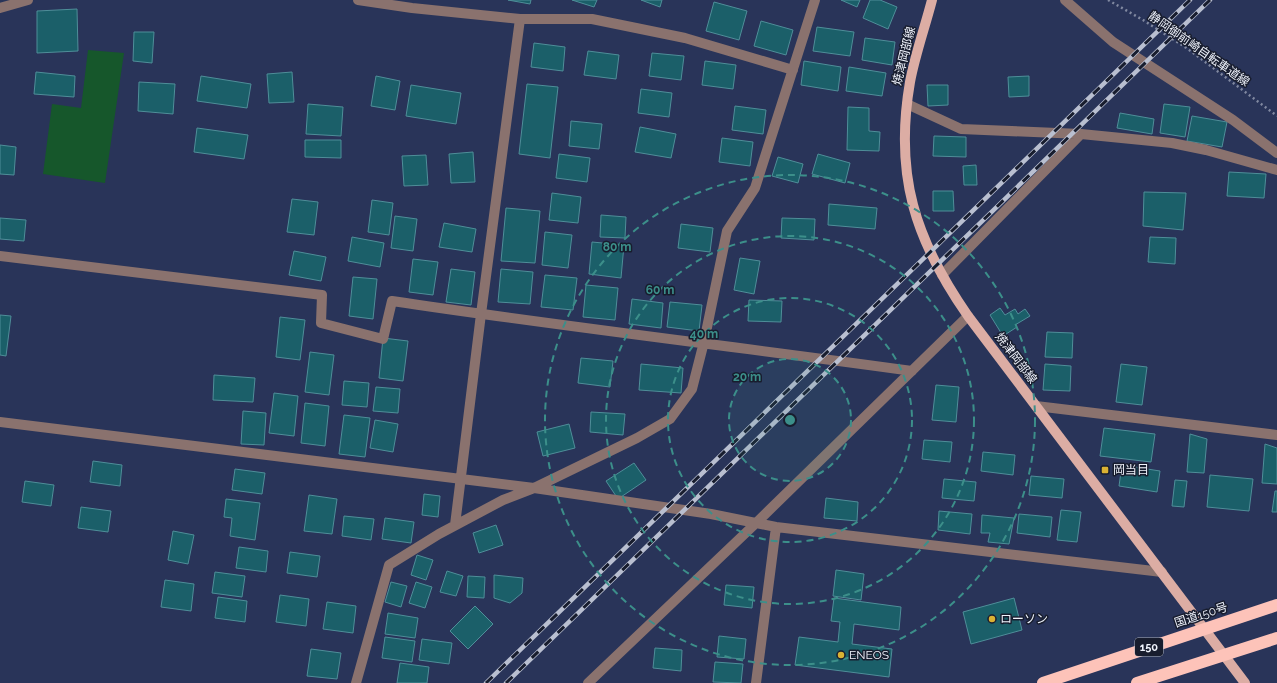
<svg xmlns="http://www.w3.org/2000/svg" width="1277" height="683" viewBox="0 0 1277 683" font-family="Raleway,'Noto Sans JP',sans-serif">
  <rect width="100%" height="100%" fill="#293459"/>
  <path fill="#16572b" d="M88,50L124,53L105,183L43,174L52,104L81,108Z"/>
  <path fill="#1b5f69" stroke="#4f8e99" d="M508,0H531L530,4Z
    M572,0H597L594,7Z
    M641,0H662L660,7Z
    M841,0H860L857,7Z
    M870,0H880L897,7L888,29L863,18Z
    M714,2L747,11L739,40L706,31Z
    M77,9L78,51L37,53V11Z
    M761,21L793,30L786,55L754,46Z
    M817,27L854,32L850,56L813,51Z
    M134,32H154L152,63L133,61Z
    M865,38L895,42L892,65L862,60Z
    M534,43L565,47L563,71L531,67Z
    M588,51L619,55L616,79L584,75Z
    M652,53L684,56L681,80L649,76Z
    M705,61L736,65L733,89L702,85Z
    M804,61L841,67L838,91L801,85Z
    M849,67L886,73L882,96L846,91Z
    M36,72L75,76L74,97L34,94Z
    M292,72L294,102L269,103L267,74Z
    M201,76L251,84L247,108L197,101Z
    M376,76L400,81L395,110L371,106Z
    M1029,76V96L1009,97L1008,77Z
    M139,82L175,84L173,114L138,111Z
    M527,84L558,87L550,158L519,154Z
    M411,85L461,93L456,124L406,116Z
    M927,85H948V105L928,106Z
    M641,89L672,93L669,117L638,113Z
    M308,104L343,107L341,136L306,134Z
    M1164,104L1190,107L1185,137L1160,133Z
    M735,106L766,110L763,134L732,130Z
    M848,107L869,108V131L880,132L879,151L847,150Z
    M1120,113L1154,119L1152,134L1117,128Z
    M1192,116L1227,122L1222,147L1187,141Z
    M571,121L602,124L599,149L569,146Z
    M640,127L676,134L671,158L635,152Z
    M197,128L248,135L244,159L194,152Z
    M934,136L966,137V157L933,156Z
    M722,138L753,142L750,166L719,162Z
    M305,140H341V158L305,157Z
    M0,145L16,147L14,175L0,174Z
    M473,152L475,182L451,183L449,154Z
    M559,154L590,158L587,182L556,178Z
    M818,154L850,163L845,183L812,174Z
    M426,155L428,185L404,186L402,156Z
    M778,157L803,164L798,183L772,176Z
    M976,165L977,185H964L963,166Z
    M1229,172L1266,174L1264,198L1227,196Z
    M933,191H953L954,211H933Z
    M1144,192L1186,193L1183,230L1143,226Z
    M552,193L581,197L578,223L549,220Z
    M292,199L318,202L314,235L287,232Z
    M372,200L393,203L389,235L368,232Z
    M829,204L877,208L875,229L828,225Z
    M506,208L540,211L535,263L501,261Z
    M601,215L626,217L625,238L600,237Z
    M395,216L417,219L413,251L391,248Z
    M0,218L26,220L24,241L0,239Z
    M782,218L815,219L814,240L781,238Z
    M444,223L476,229L472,252L439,247Z
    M681,224L713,228L710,252L678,248Z
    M545,232L572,235L568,268L542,265Z
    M352,237L384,243L380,267L348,261Z
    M1150,237L1176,238L1175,264L1148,262Z
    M592,242L624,245L621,278L589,274Z
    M294,251L326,257L321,281L289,275Z
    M740,258L760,261L754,294L734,290Z
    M413,259L438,262L433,295L409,292Z
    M451,269L475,272L471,305L446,302Z
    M501,269L533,272L530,304L498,302Z
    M545,275L577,278L573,310L541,307Z
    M353,277L377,279L373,319L349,316Z
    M586,285L618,288L615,320L583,317Z
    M632,299L663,303L661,328L629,324Z
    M749,300L782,301L781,322L748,321Z
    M670,302L702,305L699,331L667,327Z
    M1000,308L1005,315L1015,309L1018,314L1025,309L1030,316L1015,325L1017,327L1003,336L990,315Z
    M0,315L11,316L6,356L0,355Z
    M280,317L305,320L300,360L276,357Z
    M1047,332L1073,333L1072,358L1045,357Z
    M383,338L408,341L403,381L379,378Z
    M310,352L334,355L329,395L305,392Z
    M581,358L613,361L610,387L578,383Z
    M641,364L683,368L681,393L639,390Z
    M1045,364L1071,366L1070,391L1043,390Z
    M1121,364L1147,367L1142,405L1116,402Z
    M214,375L255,378L253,402L213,400Z
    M344,381L369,383L367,407L342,405Z
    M936,385L959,387L956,422L932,420Z
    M376,387L400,389L398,413L373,411Z
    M274,393L298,396L294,436L269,433Z
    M305,403L329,406L325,446L301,443Z
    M243,411L266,413L264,445L241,444Z
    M591,412L625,414L623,435L590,432Z
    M344,415L370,418L365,457L339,454Z
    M375,420L398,424L393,452L370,448Z
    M569,424L575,448L543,456L537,432Z
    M1104,428L1155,434L1151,462L1100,456Z
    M1190,434L1207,439L1204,473L1187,472Z
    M924,440L952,442L950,462L922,459Z
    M1265,444L1277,448V484L1262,483Z
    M983,452L1015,455L1013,475L981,471Z
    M93,461L122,465L120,486L90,482Z
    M634,463L646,480L618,499L606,481Z
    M1122,465L1160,471L1157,492L1119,486Z
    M235,469L265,473L262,494L232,490Z
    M1210,475L1253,479L1249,511L1207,507Z
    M1031,476L1064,479L1062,498L1029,495Z
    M944,479L976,482L974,501L942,498Z
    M1175,480L1187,481L1184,507L1172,506Z
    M25,481L54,485L51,506L22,502Z
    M1275,491H1277V512H1272Z
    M424,494L440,496L438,517L422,515Z
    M309,495L337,499L332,534L304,531Z
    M826,498L858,502L857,521L824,518Z
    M226,499L260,503L255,540L230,536L232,518L224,517Z
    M81,507L111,511L108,532L78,528Z
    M1061,510L1081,512L1077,542L1057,540Z
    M939,511L972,514L970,534L938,530Z
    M1019,514L1052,517L1050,537L1017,533Z
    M982,515L1014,518L1009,544L988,542L990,533H981Z
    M344,516L374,519L371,540L342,536Z
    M385,518L414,522L411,543L382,539Z
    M496,525L503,545L479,553L473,533Z
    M173,531L194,535L188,564L168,560Z
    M239,547L268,551L266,572L236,568Z
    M290,552L320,556L317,577L287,573Z
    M417,555L433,560L426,580L411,575Z
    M836,570L864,574L861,600L833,596Z
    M447,571L463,576L456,596L440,592Z
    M215,572L245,576L242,597L212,593Z
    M494,575L523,578L522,593L510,603L494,598Z
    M468,576L485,577L484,598L467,597Z
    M165,580L194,584L191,611L161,607Z
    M391,582L407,586L401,607L385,602Z
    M416,582L432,587L425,608L409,603Z
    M726,585L754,587L752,608L724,605Z
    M280,595L309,599L306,626L276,622Z
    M218,597L247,601L245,622L215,618Z
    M834,598L901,607L899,630L854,624L852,644L892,649L889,677L795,665L799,637L838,642L840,622L831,621Z
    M1014,598L1022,630L971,644L963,612Z
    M327,602L356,606L353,633L323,629Z
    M475,606L493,624L468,649L450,631Z
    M388,613L418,618L415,638L385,634Z
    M719,636L746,639L744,659L717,657Z
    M385,637L415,641L412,662L382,658Z
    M422,639L452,643L449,664L419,660Z
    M655,648L682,650L681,671L653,668Z
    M311,649L341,653L337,679L307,676Z
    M715,662L743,664L741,683L713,682Z
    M400,663L429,667L427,683H397Z"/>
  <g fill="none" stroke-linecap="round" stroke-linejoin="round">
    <path stroke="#8189a1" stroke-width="2.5" stroke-dasharray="2 3" stroke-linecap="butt" d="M1108,0L1143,20L1188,49L1277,116"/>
    <path stroke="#8a726e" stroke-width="10" d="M358,0L412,8L520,19H592L685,38L793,70
      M1065,0L1113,42L1233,120L1277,153
      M0,8L28,0
      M907,104L961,129L1081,134L942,275
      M1081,134L1172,143L1206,150L1277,170
      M0,256L322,295L321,323L383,339L392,301C565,327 739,347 912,371
      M1036,406L1277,435
      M0,422L534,488L711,514L776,527L1162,572
      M455,525L481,314L520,19
      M356,683L389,565L439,534L503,500L534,488L637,438L670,419L692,389L704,342L727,231L755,188L815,0
      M588,683L755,524L968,316
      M756,683L776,527"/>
    <path stroke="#dcada4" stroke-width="10" d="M932,0C925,27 915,55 910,82C894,175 915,240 968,316L1245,683"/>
    <path stroke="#fdc3b9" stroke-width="12" d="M1043,683L1277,605
      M1137,683L1277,638"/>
    <g stroke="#b9bfd0" stroke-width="4.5">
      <path id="rail" d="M486,683L1190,0
        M506,683L1210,0"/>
    </g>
    <use href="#rail" stroke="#181d2e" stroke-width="3" stroke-dasharray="9" stroke-linecap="butt"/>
  </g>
  <circle cx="790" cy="420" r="61" fill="#3c8f8a" fill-opacity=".12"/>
  <g fill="none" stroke="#3c8f8a" stroke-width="2" stroke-dasharray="7 5">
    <circle cx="790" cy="420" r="61"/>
    <circle cx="790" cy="420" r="122"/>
    <circle cx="790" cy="420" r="184"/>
    <circle cx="790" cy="420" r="245"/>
  </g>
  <g fill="#dbb233" stroke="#181d2e" stroke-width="1.5">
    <rect x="1101" y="466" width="8" height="8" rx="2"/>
    <circle cx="992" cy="619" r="4"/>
    <circle cx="841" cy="655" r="4"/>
  </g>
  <g text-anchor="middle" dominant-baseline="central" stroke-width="3" stroke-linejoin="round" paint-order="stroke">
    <rect fill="#181d2e" stroke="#aeb3be" stroke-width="1" x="1135" y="638" width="28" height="18" rx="3"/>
    <g font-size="11" font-weight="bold" fill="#eff3fc">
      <text x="1149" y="647">150</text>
    </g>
    <g font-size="12" fill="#eff3fc" stroke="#181d2e">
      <text transform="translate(1199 49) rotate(35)">静岡御前崎自転車道線</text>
      <text transform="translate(904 56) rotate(-76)">焼津岡部線</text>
      <text transform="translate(1016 358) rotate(53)">焼津岡部線</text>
      <text transform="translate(1201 615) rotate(-18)">国道150号</text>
    </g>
    <g font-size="12" fill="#eff3fc" stroke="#181d2e" text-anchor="start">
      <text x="1113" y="470">岡当目</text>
      <text x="1000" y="619">ローソン</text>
      <text x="849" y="655">ENEOS</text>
    </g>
  </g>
  <circle cx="790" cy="420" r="6" fill="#3c8f8a" stroke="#181d2e" stroke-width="2"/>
  <g font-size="12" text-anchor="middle" font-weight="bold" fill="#3c8f8a" stroke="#181d2e" stroke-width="3" stroke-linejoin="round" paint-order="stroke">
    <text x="617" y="251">80 m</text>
    <text x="660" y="294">60 m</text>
    <text x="704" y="338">40 m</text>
    <text x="747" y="381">20 m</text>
  </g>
</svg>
